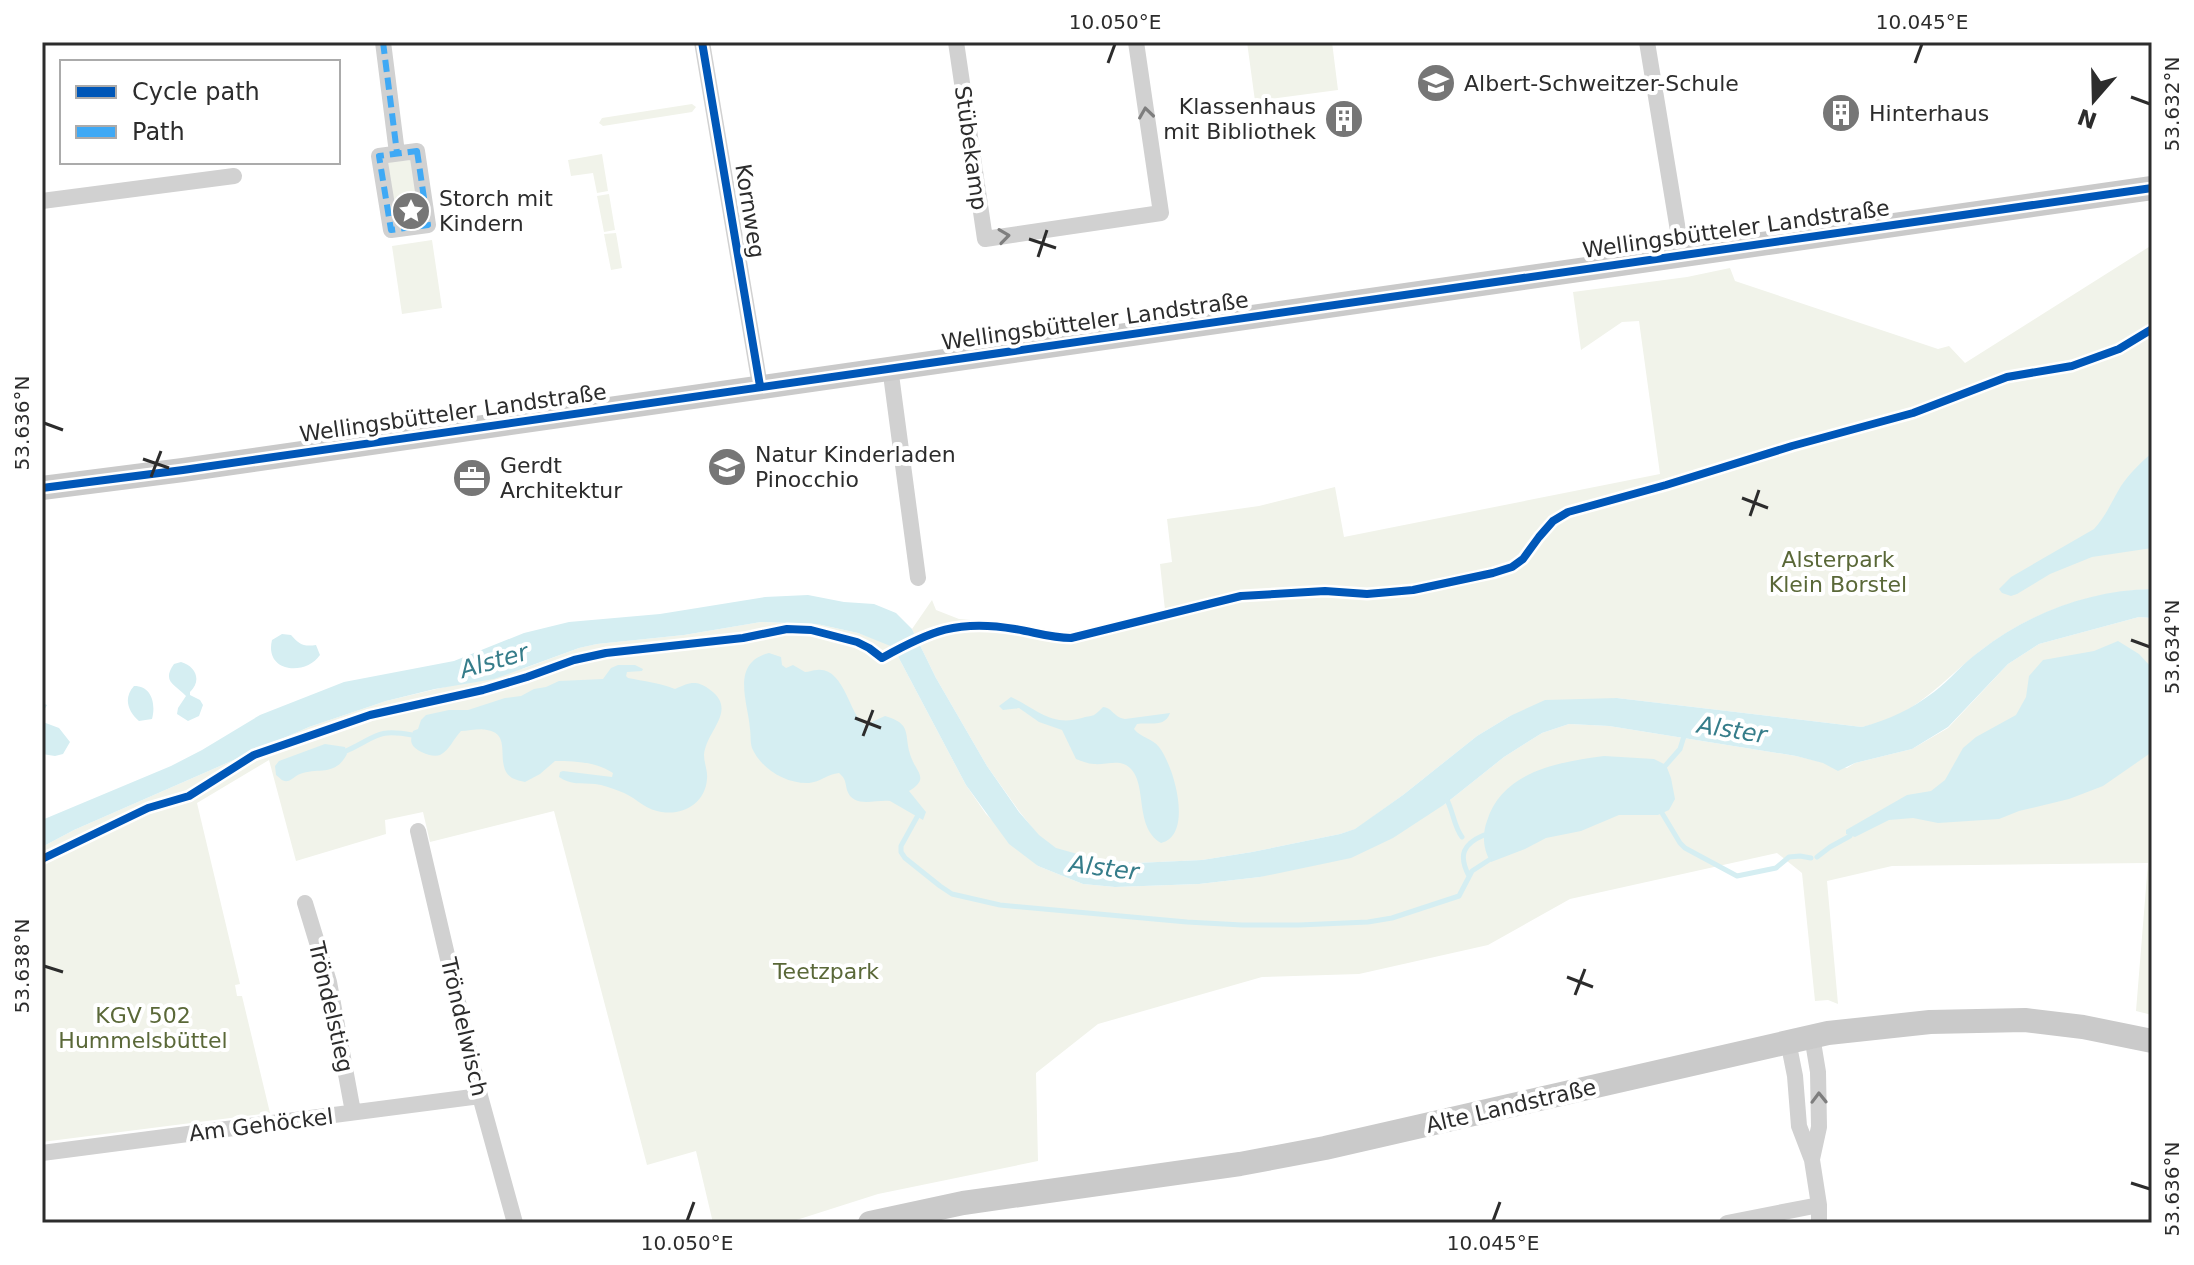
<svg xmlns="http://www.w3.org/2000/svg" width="2194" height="1265" viewBox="0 0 2194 1265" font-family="'DejaVu Sans',sans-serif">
  <rect width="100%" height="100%" fill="#fff"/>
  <path fill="#f1f3ea" d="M1247,42H1332L1338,90L1255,101Z
    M692,104L696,107L692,112L603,126L599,123L602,118Z
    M602,154L608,191L597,193L593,173L571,176L568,160Z
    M411,160L421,214L418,219L394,222L384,171L389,161Z
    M609,194L615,230L604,232L597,196Z
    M616,233L622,268L611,270L604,234Z
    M432,240L442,308L402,314L392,246Z
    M2152,245V589C2088,592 2031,612 1980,651C1952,673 1929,699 1897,716C1887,722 1873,724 1862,727L1617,698L1510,716L1477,736L1403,795L1356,829L1340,834L1252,852L1202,860L1136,863L1092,858L1056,849L1038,835L1019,811L987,766L936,678L912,629L932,600L936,610L959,619L1012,623L1063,632L1092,628L1165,610L1160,564L1172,562L1167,519L1259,506L1335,487L1344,537L1660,474L1639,321L1622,322L1581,350L1573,292L1687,277L1730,268L1735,281L1938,349L1949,346L1965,363Z
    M2139,617L2152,618V1015L2136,1011L2148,863L1892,866L1827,881L1838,1004L1828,1000L1815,1001L1802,873L1777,853L1570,899L1488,945L1359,974L1262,977L1098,1024L1036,1073L1038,1161L878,1194L787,1223H713L696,1151L647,1165L554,811L430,842L423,812L385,820L386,834L296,861L269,760L197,803L240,984L235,985L237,996H242L270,1113L42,1142V847L74,830L309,727L386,701L525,668L579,648L597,644L684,635L761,622L817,624L858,633L889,644L893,647L966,785L986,814L1038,866L1083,884L1115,887L1199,884L1260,877L1445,804L1504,757L1542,733L1569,724L1609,726L1796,756L1847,768L1855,763L1912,749L1948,728L2008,664L2039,644Z"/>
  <path fill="#d5eef2" d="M2152,453V548L2092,557L2050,574L2017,594L2011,596L2002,593L1999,589L2011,577L2094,529C2106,516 2112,501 2121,486C2130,473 2140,463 2152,453Z
    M2152,589V618L2139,617L2039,644L2008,664L1948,727L1912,749L1855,763L1838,771L1823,763L1796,756L1609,726L1569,724L1542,733L1504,757L1445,804L1393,838L1351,858L1260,877L1199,884L1115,887L1083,884L1038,866L1009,844L966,785L893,647L858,633L817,624L761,622L684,635L597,644L579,648L494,679L435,689L386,701L309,727L74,830L42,847V820L171,766L202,750L260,715L344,682L454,661L524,633L569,622L660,614L765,597L808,595L844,602L874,604L896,613L912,629L936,678L987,766L1019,812L1039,835L1056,848L1092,858L1136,863L1202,860L1252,852L1340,834L1355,829L1403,795L1477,736L1510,716L1545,700L1617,698L1862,727C1890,719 1910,710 1934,692C1950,680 1963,663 1980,651C2029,613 2090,590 2152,589Z
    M282,634L291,635C299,644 303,647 316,645L320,655C306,676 264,673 272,640Z
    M2118,641L2139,654L2152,668V752L2103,786L2069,799L2019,811L1999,819L1938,823L1913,818L1889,820L1855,837L1846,834V830L1907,795L1931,791L1945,780L1963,748L1976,737L2016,715L2026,697L2029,676L2043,660L2094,651Z
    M769,653L781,657L782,665L786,668L793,665L805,672C809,672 813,670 817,670C845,667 849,716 865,725L885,716C912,724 904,733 910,754C915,772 931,778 909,791L926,812L923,820L890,801C876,799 853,809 847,790C845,782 846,779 839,773C828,774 820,782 809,783C786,784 761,769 752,748C750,741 751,736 750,729C748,702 730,663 769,653Z
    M181,662C196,666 202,681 190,692V695L200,700L203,705L199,716L188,721L177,714L178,708L186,696C176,685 161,682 174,664Z
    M618,665H635L643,669L642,671L627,672L626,676L628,678C643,681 661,683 675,689C688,683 696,679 709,689C739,710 706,730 704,755C704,763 708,771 707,779C705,805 681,817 657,811C643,808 633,795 619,791C611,788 603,785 595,784C582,783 570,785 559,777L560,772L563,771L612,777L613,773C597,762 575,761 555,761L540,774L525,782C521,781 516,780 512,778C493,766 514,734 487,730C480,728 469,731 461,731C454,738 449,751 440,755C432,758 415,751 412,744C410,740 412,735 413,731L418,729L421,720L426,715L449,710H468L505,698L521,696L534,689L546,687L559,681L603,679L611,668Z
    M134,686C152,686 156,704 152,719L139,721C128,712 123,698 134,686Z
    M1011,697C1037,709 1051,727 1082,718C1096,714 1092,718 1103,707C1113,708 1113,717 1125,719L1170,713C1165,728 1149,722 1137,724L1134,729C1141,738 1152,738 1159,747C1174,766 1194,835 1161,843C1132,826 1150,779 1126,765C1117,760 1104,765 1094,764C1088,764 1082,761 1076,759L1062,730L1039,722L1019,708L1003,710L999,706Z
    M42,703L47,705L43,712V722L59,728L70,742L63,754L55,756L42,754Z
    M325,744L345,747L347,754C335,777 319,767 300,774C295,776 292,780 288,781C282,782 280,778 276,775L275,766L279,761Z
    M1604,756L1654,759L1666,765L1671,778L1675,799L1669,810L1658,815H1619L1581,831L1546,838L1525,849L1491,862C1483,850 1482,834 1487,821C1502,771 1559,762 1604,756Z"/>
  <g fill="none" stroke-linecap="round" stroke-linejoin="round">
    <path stroke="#d5eef2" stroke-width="5" d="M346,751C376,738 375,728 412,735
      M1666,765L1680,749L1685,733
      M1446,798C1453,810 1454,827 1462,837
      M1662,813L1680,843L1685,848L1737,876L1776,868L1789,857L1800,856L1811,858
      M917,817L901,846V852L905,858L940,886L952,894L1000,905L1187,922L1242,925H1299L1368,922L1392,918L1459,896L1472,871L1489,860
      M1817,857L1830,847L1850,836
      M1469,876C1458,855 1463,844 1484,835"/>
    <path stroke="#d1d1d1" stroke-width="16" d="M383,42L397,153
      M702,42L760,386
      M956,42L985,239L1161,213L1136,42
      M1647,42L1682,255
      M417,151L428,225L391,230L379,156Z
      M42,201L234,176
      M890,367L918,578
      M418,831L480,1096L515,1223
      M305,903L329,982L353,1112
      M1812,1036L1818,1072L1819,1127L1812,1159
      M1788,1041L1795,1076L1799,1126L1812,1160L1819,1205V1223
      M42,1153L480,1096
      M1727,1223L1819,1205"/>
    <path stroke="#cacaca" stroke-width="24" d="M42,488L183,470L2152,188
      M870,1223L963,1203L1240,1164L1325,1148L1828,1033L1930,1022L2025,1020L2083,1027L2152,1041"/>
    <path stroke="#3fa9f5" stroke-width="6" stroke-dasharray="12 6" stroke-linecap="butt" d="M383,42L397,153
      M417,151L428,225L391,230L379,156Z"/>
    <g stroke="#fff" stroke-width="13">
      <path id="cycleway" d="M702,42L760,386
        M42,488L183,470L2152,188
        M42,859L148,808L189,796L254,755L370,715L483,690L527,677L574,660L606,653L743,638L787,629L811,630L857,642L869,648L882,658C930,631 958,619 1015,629C1034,632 1051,638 1071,638L1241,596L1325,591L1367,594L1413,590L1493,573L1512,567L1523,559L1539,537L1553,521L1568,512L1666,485L1792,446L1913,413L2007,377L2072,366L2119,349L2152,329"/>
    </g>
    <use href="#cycleway" stroke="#0057b8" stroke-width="8"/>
  </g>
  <defs><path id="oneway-chevron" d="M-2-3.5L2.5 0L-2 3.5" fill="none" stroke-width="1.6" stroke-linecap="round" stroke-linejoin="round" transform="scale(2)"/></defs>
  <g stroke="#7e7e7e">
    <use href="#oneway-chevron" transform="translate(1146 113) rotate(-98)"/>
    <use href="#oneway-chevron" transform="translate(1004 236) rotate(-8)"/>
    <use href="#oneway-chevron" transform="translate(1819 1098) rotate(-91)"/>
  </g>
  <path fill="none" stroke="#2c2c2c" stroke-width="3" d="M1108,63L1115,44M1915,63L1922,44M2131,97L2150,104M1029,239L1056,248M1038,257L1047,230M44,423L63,430M143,459L169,468M151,477L161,451M1742,498L1768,508M1750,516L1759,490M2131,640L2150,647M855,718L881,728M863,736L873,710M44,966L63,972M1567,977L1593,987M1575,995L1585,969M2131,1183L2150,1189M687,1221L694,1202M1493,1221L1500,1202"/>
  <defs>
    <g id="school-disc" transform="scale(2)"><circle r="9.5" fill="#767676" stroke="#fff"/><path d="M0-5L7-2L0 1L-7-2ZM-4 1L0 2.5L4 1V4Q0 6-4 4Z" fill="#fff"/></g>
    <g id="building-disc" transform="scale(2)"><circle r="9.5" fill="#767676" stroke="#fff"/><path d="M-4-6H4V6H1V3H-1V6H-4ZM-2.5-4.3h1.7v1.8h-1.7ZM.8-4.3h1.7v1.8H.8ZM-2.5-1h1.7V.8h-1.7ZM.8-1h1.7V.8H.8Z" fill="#fff"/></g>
    <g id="sight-disc" transform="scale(2)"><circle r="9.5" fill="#767676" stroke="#fff"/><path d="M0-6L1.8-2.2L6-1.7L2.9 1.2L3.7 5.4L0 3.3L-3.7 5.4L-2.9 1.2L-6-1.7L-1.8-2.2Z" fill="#fff"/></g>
    <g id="office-disc" transform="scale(2)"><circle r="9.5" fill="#767676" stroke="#fff"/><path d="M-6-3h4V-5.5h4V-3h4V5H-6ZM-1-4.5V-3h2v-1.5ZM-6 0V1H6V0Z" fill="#fff"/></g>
  </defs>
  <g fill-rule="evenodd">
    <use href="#school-disc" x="1436" y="83"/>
    <use href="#building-disc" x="1841" y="113"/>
    <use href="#building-disc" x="1344" y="119"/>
    <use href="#sight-disc" x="411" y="211"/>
    <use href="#school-disc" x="727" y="467"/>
    <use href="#office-disc" x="472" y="478"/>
  </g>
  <g text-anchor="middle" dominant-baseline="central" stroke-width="8" stroke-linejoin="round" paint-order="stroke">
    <g font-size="22" fill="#2c2c2c" stroke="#fff" text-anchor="start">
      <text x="1464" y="83">Albert-Schweitzer-Schule</text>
      <text x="1316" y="106" text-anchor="end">Klassenhaus<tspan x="1316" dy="25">mit Bibliothek</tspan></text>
      <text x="1869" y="113">Hinterhaus</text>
      <text x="439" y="198">Storch mit<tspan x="439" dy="25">Kindern</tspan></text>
      <text x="755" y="454">Natur Kinderladen<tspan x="755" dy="25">Pinocchio</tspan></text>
      <text x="500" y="465">Gerdt<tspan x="500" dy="25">Architektur</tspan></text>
    </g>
    <g font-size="22" fill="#2c2c2c" stroke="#fff">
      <text transform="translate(971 148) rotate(82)">Stübekamp</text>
      <text transform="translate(750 211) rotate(81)">Kornweg</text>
      <text transform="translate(1736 229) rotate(-8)">Wellingsbütteler Landstraße</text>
      <text transform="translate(1095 321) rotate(-8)">Wellingsbütteler Landstraße</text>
      <text transform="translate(453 413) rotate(-8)">Wellingsbütteler Landstraße</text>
      <text transform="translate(331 1007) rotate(77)">Tröndelstieg</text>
      <text transform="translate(464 1027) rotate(77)">Tröndelwisch</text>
      <text transform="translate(1511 1106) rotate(-13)">Alte Landstraße</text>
      <text transform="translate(261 1125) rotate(-7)">Am Gehöckel</text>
    </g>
    <g font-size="22" fill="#5a6838" stroke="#fff">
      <text x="1838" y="559">Alsterpark<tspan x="1838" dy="25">Klein Borstel</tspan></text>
      <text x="826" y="971">Teetzpark</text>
      <text x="143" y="1015">KGV 502<tspan x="143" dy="25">Hummelsbüttel</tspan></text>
    </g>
    <g font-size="24" font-style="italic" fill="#367d8a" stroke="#fff">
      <text transform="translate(494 661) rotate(-16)">Alster</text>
      <text transform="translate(1732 730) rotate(9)">Alster</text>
      <text transform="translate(1104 868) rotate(7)">Alster</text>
    </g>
  </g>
  <rect width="2194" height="1265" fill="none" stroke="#ffffff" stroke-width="88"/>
  <rect x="60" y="60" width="280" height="104" fill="#ffffff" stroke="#ababab" stroke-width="2"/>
  <rect x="76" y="86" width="40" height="12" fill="#0057b8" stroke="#ababab" stroke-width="2"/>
  <text x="132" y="100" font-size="24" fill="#2c2c2c">Cycle path</text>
  <rect x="76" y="126" width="40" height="12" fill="#3fa9f5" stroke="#ababab" stroke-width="2"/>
  <text x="132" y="140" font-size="24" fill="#2c2c2c">Path</text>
  <g transform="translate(2094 100) rotate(200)" stroke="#ffffff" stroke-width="6" paint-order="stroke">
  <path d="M0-6L14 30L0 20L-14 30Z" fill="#2c2c2c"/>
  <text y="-12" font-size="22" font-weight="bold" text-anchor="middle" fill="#2c2c2c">N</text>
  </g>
  <rect x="44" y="44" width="2106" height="1177" fill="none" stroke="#2c2c2c" stroke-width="3"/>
  <g font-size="20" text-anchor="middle" fill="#2c2c2c">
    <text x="1115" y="29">10.050°E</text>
    <text x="1922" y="29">10.045°E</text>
    <text transform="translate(2172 104) rotate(-90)" y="7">53.632°N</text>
    <text transform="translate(22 423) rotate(-90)" y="7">53.636°N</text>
    <text transform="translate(2172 647) rotate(-90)" y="7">53.634°N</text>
    <text transform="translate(22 966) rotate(-90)" y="7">53.638°N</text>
    <text transform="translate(2172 1189) rotate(-90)" y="7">53.636°N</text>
    <text x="687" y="1250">10.050°E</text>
    <text x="1493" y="1250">10.045°E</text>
  </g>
</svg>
